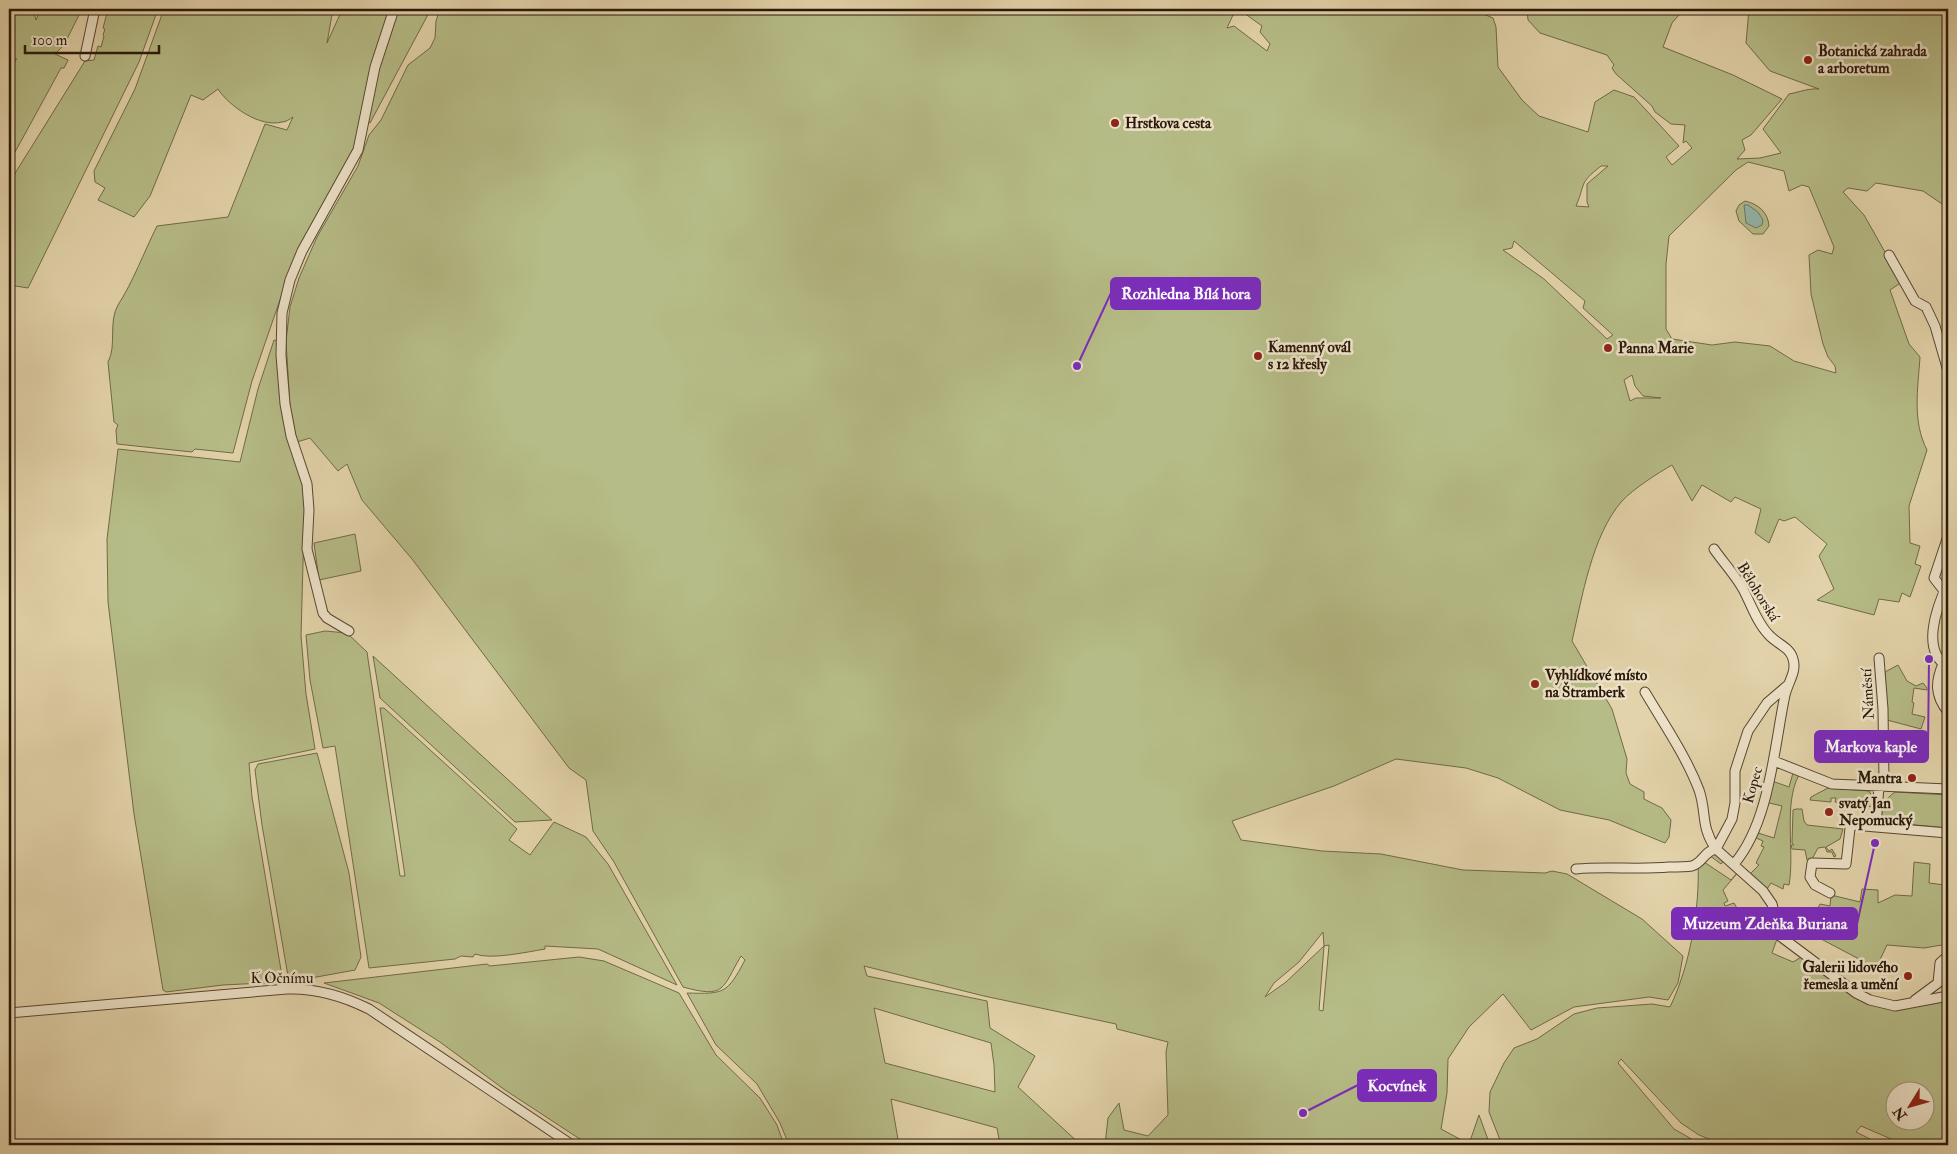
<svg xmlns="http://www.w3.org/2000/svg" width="1957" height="1154" viewBox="0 0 1957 1154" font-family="'IM FELL Double Pica',serif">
  <rect width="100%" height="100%" fill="#e3d3aa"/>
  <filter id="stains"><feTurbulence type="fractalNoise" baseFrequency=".004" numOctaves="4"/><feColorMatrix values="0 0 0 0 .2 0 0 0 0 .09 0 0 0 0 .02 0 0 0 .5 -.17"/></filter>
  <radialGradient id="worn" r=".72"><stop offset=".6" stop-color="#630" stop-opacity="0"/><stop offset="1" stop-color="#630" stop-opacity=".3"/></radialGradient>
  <path fill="#b6bc87" stroke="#706a48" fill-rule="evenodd" d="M9,9H33L36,20L41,9H82L64,45L55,54L68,60L64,68H61L9,163V65L17,59H9Z
    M108,9H158L139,62L28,288L9,285V197H12L15,192L9,188V183L85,61L94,60L98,46L101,47L104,36L103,35L105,29L103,28Z
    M164,9H333L327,43L342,10L389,9L358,142L293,262L252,381L233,453L195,449L192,452L117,444L116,430L118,425L114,422L108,362C117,346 108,322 118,305C133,282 144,252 157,226L228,217L265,124L287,130L293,117C290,119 286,122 282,122C260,128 229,106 218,89L203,100L191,95L150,196L134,217L98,200L105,188L95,182L94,171L135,89Z
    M398,9H431L370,123L368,122L377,69Z
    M440,9H1471L1493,18L1496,27L1498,67L1522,100L1539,116L1588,132L1595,102L1614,90L1634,97L1679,146L1666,157L1672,165L1692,148L1686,141L1683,143L1685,125L1671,124L1655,112L1652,106L1616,74L1612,68L1614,65L1607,55L1540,33L1528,20L1527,9H1684L1672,23L1663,47L1733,75L1782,99L1751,135L1742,140L1745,150L1737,159L1760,158L1781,153L1763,129L1789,94C1800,92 1809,88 1819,89L1770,71L1746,43L1749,9H1948V208L1923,191L1876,183L1867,191L1848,188L1843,192L1864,215L1902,282L1890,290L1909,344L1920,357C1918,388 1912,421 1927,450L1909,506L1910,543L1920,546L1915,564L1921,566L1910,597L1902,593L1899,602L1879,599L1874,615L1817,600L1834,589L1819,556L1827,544L1795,517L1784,521L1779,519L1769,543L1755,533L1761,509L1735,497L1731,502L1702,485L1692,501L1672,465C1658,473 1633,489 1622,501C1592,535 1582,598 1572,641L1612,709L1627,759L1626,773L1630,784L1644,792V799L1662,808L1671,820L1669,837L1665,843L1609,820L1560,810L1498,778L1466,768L1396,759L1334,786L1232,821L1241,840L1322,851L1381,854L1463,870L1545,873L1552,871L1567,874L1642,919L1683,956L1678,983L1668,1000L1649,997L1574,1007L1531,1030L1503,994L1469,1027L1448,1059L1447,1093L1441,1129L1469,1144L1479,1115L1490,1145H1105L1108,1118L1119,1103L1124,1130L1148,1136L1168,1115L1166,1052L1168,1042L1117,1029L1116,1024L984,996L864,966L867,976L987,1001L990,1028L1035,1056L1018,1087L1081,1145H1000L997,1128L891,1099L899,1145H789L780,1123L757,1084L716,1045L687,993C724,994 727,994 745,960L741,956C722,988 726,999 683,987L614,862L593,831L586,780L569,768L412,559L362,500L347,464L338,471L310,438L297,442L290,407L286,341L290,307L299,278L317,237L358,166L369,135L381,120L408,65L430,48L435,38L436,21ZM1240,10L1262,26L1260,32L1270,44L1267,51L1234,26L1227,28L1233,15ZM1748,162L1784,171L1789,191L1802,185L1809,187L1834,247L1832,254L1818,250L1809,255L1811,294L1823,344L1828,357L1835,366L1836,373L1794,361L1770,346L1735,342L1712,345L1672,339L1666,329V264L1669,236L1736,170ZM1601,166H1608L1587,184V202L1589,207L1576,206C1586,183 1578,184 1601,166ZM1514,241L1585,301L1583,308L1613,335L1607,339L1544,279L1503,250L1512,248ZM1632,375L1635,386L1643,396L1661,398H1636L1630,401L1624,380ZM1323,932L1324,946L1286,982L1265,997L1274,983L1299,962ZM1329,945V946L1323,1011L1319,1010L1324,946ZM874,1008L991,1043L994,1065L995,1092L885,1063Z
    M1745,201C1758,204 1768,212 1769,226L1763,234H1753L1739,221L1736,211L1739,205Z
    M274,340L278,341L305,490L301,636L306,694L315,749L249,763L252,797L283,982L223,985L166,992L163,990L134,814L108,602L107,539L118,449L240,462L258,389Z
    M355,534L361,571L319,580L314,543Z
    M325,631L347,633L367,652L400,876H405L380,708H384L517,829L509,840L530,855L554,822L586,837L608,864L677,985L598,949L545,946V949C527,952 491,960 475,954L473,957L461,956L455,959L369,968L335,746L323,748L310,680L306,635Z
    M373,656L552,820L515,822L380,698Z
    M1898,665L1907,681L1916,686L1923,683L1927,688V690L1914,688L1912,702L1914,703L1912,714L1925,717L1921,729L1887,720L1885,672Z
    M317,753L349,873L361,957L355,970L289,982L262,825L255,770L258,764Z
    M1793,773L1799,775C1783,804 1795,853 1789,885L1784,884L1783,889L1771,883L1765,892L1749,875L1759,865L1756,863L1764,847L1761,846L1763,841L1754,837L1755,832L1774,838L1782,806L1765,802L1772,781L1789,787Z
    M1828,788L1869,791L1872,796L1874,807L1835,802L1836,798H1831V802L1810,800L1811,797Z
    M1895,792L1948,795V828L1884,822L1881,819C1880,807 1885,799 1895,792Z
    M1796,809H1802L1804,821L1807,825L1843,829L1840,839L1826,847L1829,851L1832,849L1836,856L1834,857L1832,852H1827L1825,847L1818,848L1811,861L1807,860L1805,850L1792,849L1791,845H1794L1792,843L1793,810Z
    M1713,849L1740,870L1723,890L1728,901L1724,903L1725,906L1734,903L1745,922L1753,917L1756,936L1764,934L1777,939L1772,953L1793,962L1803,956L1869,1004L1948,1000V1145H1905L1861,1126L1856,1132L1882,1145H1724L1699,1135L1681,1123L1621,1059L1618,1063L1674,1129L1702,1145H1502L1489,1112L1490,1092L1504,1063L1514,1048L1537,1039L1574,1014L1597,1008L1652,1004L1670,1007C1690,966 1700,908 1698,863L1701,860L1731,880L1738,872L1724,861L1721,864L1706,853ZM1894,1092H1924V1122H1894Z
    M1914,862L1930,864L1929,883L1945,885L1943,898L1948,899V944L1924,948L1887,945L1876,968L1806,931L1820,904L1830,906L1831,895L1860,902L1862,889L1878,890V903L1895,895L1912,896Z
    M579,957L604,961L679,993L716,1055L760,1098L777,1125L784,1145H589L505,1090L440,1042L379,1003L324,983L487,964L490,966Z"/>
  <path fill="#95b7ad" stroke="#6a776b" d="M1744,205H1748L1758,212L1763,220L1762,225L1756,228L1746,223Z"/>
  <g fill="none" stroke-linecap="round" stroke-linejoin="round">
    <g stroke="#584731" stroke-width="11">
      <path id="street" d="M85,56L95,9
        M1889,255L1915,301L1926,307L1935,326L1948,371
        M1714,549C1723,562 1735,575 1743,589C1751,604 1757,623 1769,635C1777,644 1790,647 1793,659C1797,672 1788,682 1785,695C1774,747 1770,822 1734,864
        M1948,583C1937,606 1920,651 1948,667
        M1944,591L1934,578L1948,536
        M349,631L327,618L323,613L307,549L309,510L307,484L291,436L285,404L281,355L282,313L290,280L302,251L358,150L375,67L394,9
        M1879,658L1883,709L1884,782L1879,786L1876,827L1948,833
        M1943,664C1935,682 1935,696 1948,712
        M1645,692C1664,724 1686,756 1699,790C1707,813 1700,826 1716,849L1732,819L1735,803V771L1748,731L1767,703L1788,685
        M1774,761L1832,784L1948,789
        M1576,869C1607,866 1638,870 1669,867C1676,867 1685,867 1692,866C1703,863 1704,851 1716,849L1763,891L1772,904L1780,936L1856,993L1870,1000L1895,1006L1948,996
        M1830,893L1815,885L1810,877L1812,863L1846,864L1850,828L1854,825L1876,827
        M1915,1000L1938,983L1940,963L1948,956
        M9,1013L287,989C316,988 343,996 369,1009L572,1145"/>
    </g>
    <use href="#street" stroke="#ede2c8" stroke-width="9"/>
  </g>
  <g fill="#8f2418" stroke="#ede2c8" stroke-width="2">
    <circle cx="1808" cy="60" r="5"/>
    <circle cx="1115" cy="123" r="5"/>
    <circle cx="1608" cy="348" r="5"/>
    <circle cx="1258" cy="356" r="5"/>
    <circle cx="1535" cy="684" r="5"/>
    <circle cx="1912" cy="778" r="5"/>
    <circle cx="1829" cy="812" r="5"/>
    <circle cx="1908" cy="976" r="5"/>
  </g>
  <g text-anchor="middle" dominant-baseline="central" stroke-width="5" stroke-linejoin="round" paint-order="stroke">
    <g font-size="15" font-weight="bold" fill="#291809" stroke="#ede2c8" text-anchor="start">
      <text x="1818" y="51">Botanická zahrada<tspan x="1818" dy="17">a arboretum</tspan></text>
      <text x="1125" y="123">Hrstkova cesta</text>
      <text x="1268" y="347">Kamenný ovál<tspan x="1268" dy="17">s 12 křesly</tspan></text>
      <text x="1618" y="348">Panna Marie</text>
      <text x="1545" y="675">Vyhlídkové místo<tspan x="1545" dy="17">na Štramberk</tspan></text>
      <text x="1902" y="778" text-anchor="end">Mantra</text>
      <text x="1839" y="803">svatý Jan<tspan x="1839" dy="17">Nepomucký</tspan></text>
      <text x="1898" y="967" text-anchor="end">Galerii lidového<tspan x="1898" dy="17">řemesla a umění</tspan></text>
    </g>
    <g font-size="15" fill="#291809" stroke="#ede2c8">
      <text transform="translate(1758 592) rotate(58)">Bělohorská</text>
      <text transform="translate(1868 694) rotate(-93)">Náměstí</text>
      <text transform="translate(1753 785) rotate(-74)">Kopec</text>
      <text x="282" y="978">K Očnímu</text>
    </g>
  </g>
  <path fill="none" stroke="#7b2cbf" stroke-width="2" d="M1077 366L1111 293M1929 659L1928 747M1875 843L1857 924M1303 1113L1358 1085"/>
  <g fill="#7b2cbf" stroke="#ede2c8" stroke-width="2">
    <circle cx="1077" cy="366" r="5"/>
    <circle cx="1929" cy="659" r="5"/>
    <circle cx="1875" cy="843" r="5"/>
    <circle cx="1303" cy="1113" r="5"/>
  </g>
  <g fill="#7b2cbf" stroke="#7b2cbf" stroke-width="2">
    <rect x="1111" y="278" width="149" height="31" rx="5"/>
    <rect x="1815" y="731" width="113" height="31" rx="5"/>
    <rect x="1672" y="908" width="185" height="31" rx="5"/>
    <rect x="1358" y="1070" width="78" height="31" rx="5"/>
  </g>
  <g font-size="16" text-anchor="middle" font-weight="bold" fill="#fff">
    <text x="1186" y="299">Rozhledna Bílá hora</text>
    <text x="1871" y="752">Markova kaple</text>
    <text x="1765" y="929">Muzeum Zdeňka Buriana</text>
    <text x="1397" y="1091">Kocvínek</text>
  </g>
  <rect width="1957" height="1154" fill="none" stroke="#e3d3aa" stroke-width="30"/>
  <rect x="10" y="10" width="1937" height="1134" fill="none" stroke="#291809" stroke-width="2.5"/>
  <rect x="15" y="15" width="1927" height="1124" fill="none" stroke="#291809"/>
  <g transform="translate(1910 1106) rotate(233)"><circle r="24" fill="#ede2c8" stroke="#9f917c"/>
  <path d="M0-4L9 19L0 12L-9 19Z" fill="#8f2418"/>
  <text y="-8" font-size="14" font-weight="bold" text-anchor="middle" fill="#291809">N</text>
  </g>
  <path d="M25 45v8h134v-8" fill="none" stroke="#291809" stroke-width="2.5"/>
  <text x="32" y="45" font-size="15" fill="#291809" stroke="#ede2c8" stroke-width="4" paint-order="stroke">100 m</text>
  <rect width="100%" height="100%" filter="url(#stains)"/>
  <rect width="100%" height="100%" fill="url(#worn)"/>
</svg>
